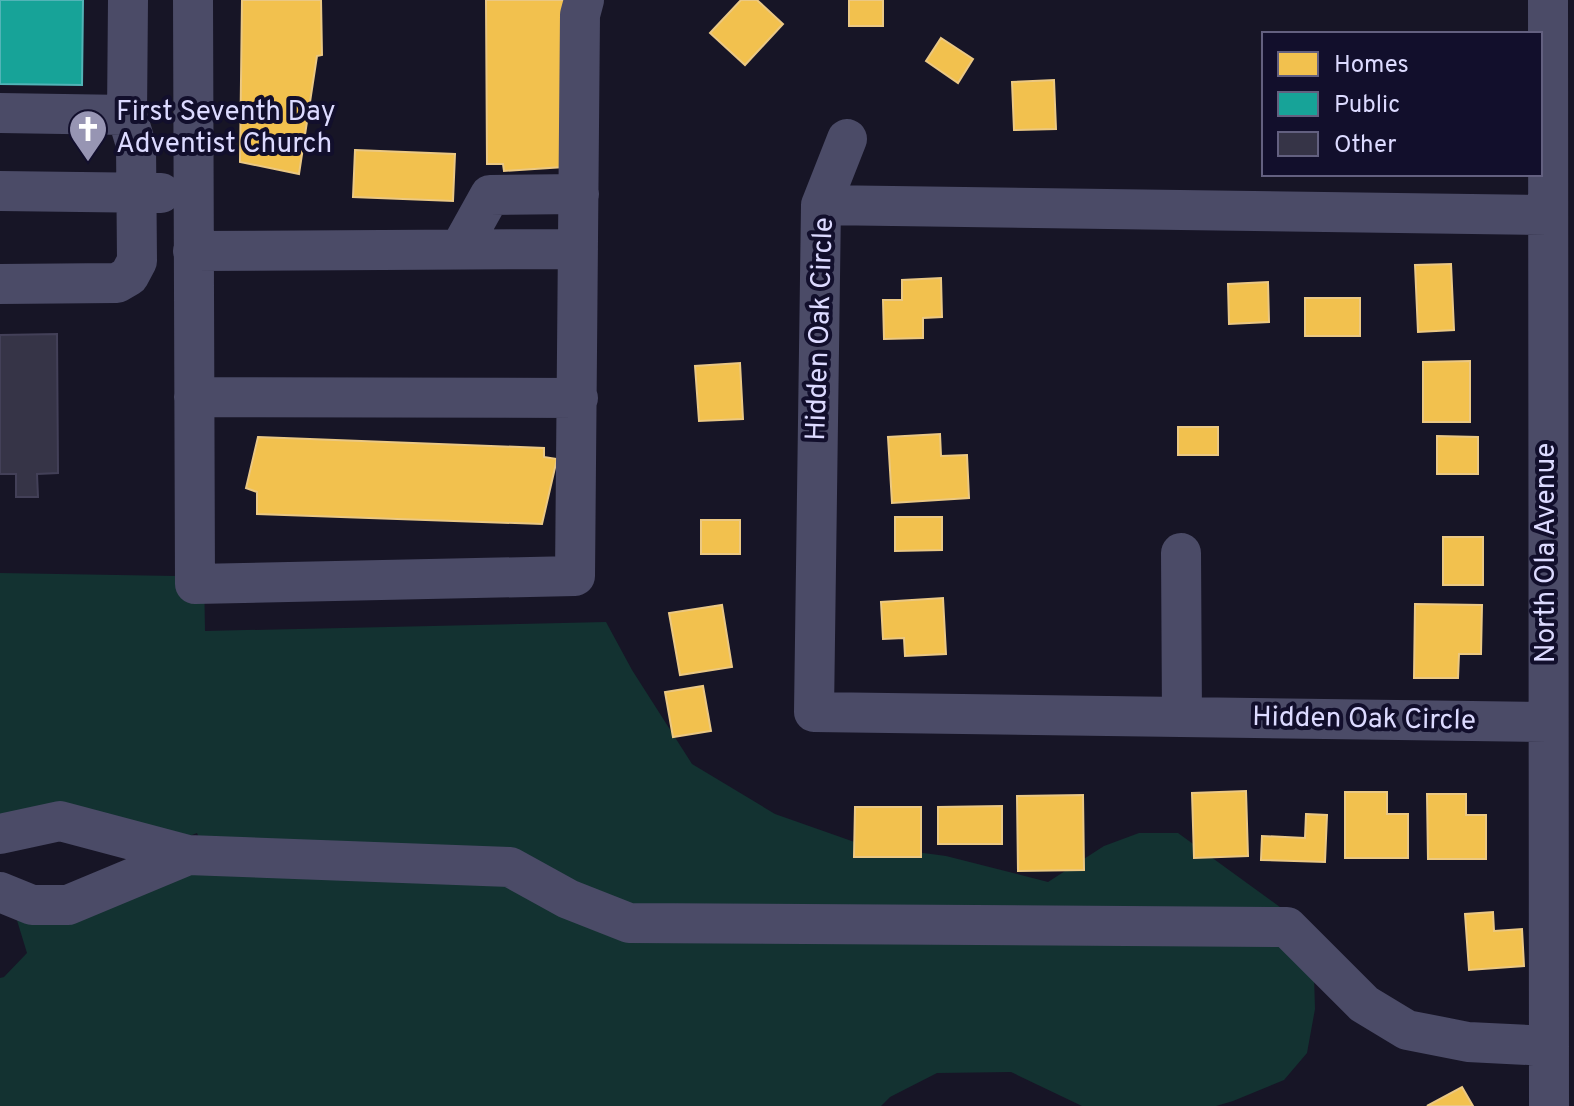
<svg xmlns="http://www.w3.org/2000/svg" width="1574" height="1106" viewBox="0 0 1574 1106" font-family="Overpass,sans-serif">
  <rect width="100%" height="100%" fill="#171526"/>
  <path fill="#133231" d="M0,573L176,576L204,573L205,631L606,622L632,670L692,764L775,814L863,845L946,856L1048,882L1104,846L1139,833H1178L1284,910L632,906L199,838L197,833L187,837L0,816Z
    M189,873L506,884L563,915L1282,945L1314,976L1315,1009L1307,1053L1284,1080L1233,1101L1216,1106H1082L1011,1072L937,1073L890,1097L881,1106H0V978L4,977L27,953L16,917Z"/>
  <path fill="#f2c14e" stroke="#ebc883" stroke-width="2" d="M242,0H321L322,55L317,56L299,174L240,162Z
    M486,0H564V167L504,171L503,164H487Z
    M741,0H757L783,24L745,65L710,33Z
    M849,0H883V26H849Z
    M941,38L973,59L958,83L926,61Z
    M1054,80L1056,129L1014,130L1012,82Z
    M355,150L455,154L453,201L353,197Z
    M1451,264L1454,330L1418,332L1415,265Z
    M941,278L942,317L923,318V338L884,339L883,300H902V280Z
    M1268,282L1269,322L1229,324L1228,284Z
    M1305,298H1360V336H1305Z
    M1470,361V422H1423V362Z
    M740,363L743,419L699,421L695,366Z
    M1178,427H1218V455H1178Z
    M940,434L941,456L967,455L969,498L892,503L888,437Z
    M1437,436L1478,437V474H1437Z
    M258,437L544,448V457L557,459L542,524L257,514V492L246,488Z
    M895,517H942V550L895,551Z
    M701,520H740V554H701Z
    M1443,537H1483V585H1443Z
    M943,598L946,654L905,656L904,638L883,639L881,602Z
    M1415,604L1482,605L1481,654H1459L1458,678H1414Z
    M722,605L732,667L680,675L669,613Z
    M703,686L711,731L673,737L665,692Z
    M1246,791L1248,856L1194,858L1192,793Z
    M1345,792H1387V814H1408V858H1345Z
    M1427,794H1466V815H1486V859H1428Z
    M1083,795L1084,870L1018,871L1017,796Z
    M1002,806V844H938V807Z
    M855,807H921V857H854Z
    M1306,814L1327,815L1325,862L1261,860L1262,836L1305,838Z
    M1493,912L1494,931L1522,929L1524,966L1469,970L1465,914Z
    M1462,1087L1473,1106H1427Z"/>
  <path fill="#17a398" stroke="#52b4b7" stroke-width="2" d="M0,0H83L82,85L0,84Z"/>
  <path fill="#363447" stroke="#434058" stroke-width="2" d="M57,334L58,473L37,474L38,497H16V474H0V335Z"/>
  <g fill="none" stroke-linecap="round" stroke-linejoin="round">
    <path stroke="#4b4b67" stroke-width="40" d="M193,0L195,584L575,576L580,15L584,0
      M1548,0L1549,1106
      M0,113L127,115
      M0,191L161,193
      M821,205L847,139
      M460,249L490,195L579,194
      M193,251L578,249
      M0,284L117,283L129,276L137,261L136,145L127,115L128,0
      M194,397L578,398
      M1181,553L1182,717
      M1547,722L814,712L821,205L1548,215
      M0,834L60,821L188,855L510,867L568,899L629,923L1287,927L1364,1004L1407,1030L1468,1042L1549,1046
      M0,892L32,905H68L188,855"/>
  </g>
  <defs>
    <g id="church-pin" transform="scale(2)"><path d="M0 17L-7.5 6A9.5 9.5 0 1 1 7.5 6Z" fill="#9795b3" stroke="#120f2c"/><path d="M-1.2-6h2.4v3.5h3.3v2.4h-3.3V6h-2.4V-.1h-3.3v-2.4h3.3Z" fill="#fff"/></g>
  </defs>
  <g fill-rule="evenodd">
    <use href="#church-pin" x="88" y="129"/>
  </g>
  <g text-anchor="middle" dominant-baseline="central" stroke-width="8" stroke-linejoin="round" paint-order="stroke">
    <g font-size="28" fill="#dcdaff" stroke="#120f2c" text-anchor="start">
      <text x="116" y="113">First Seventh Day<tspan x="116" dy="32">Adventist Church</tspan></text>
    </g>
    <g font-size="28" fill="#dcdaff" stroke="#120f2c">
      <text transform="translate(821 329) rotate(-88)">Hidden Oak Circle</text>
      <text transform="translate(1547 553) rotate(-90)">North Ola Avenue</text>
      <text transform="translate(1364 720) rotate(1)">Hidden Oak Circle</text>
    </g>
  </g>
  <rect x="1262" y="32" width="280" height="144" fill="#120f2c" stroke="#636080" stroke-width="2"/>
  <rect x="1278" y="52" width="40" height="24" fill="#f2c14e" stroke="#636080" stroke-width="2"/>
  <text x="1334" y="72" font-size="24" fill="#dcdaff">Homes</text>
  <rect x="1278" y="92" width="40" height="24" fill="#17a398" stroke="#636080" stroke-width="2"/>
  <text x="1334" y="112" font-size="24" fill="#dcdaff">Public</text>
  <rect x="1278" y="132" width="40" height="24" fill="#363447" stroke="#636080" stroke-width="2"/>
  <text x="1334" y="152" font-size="24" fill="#dcdaff">Other</text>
</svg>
